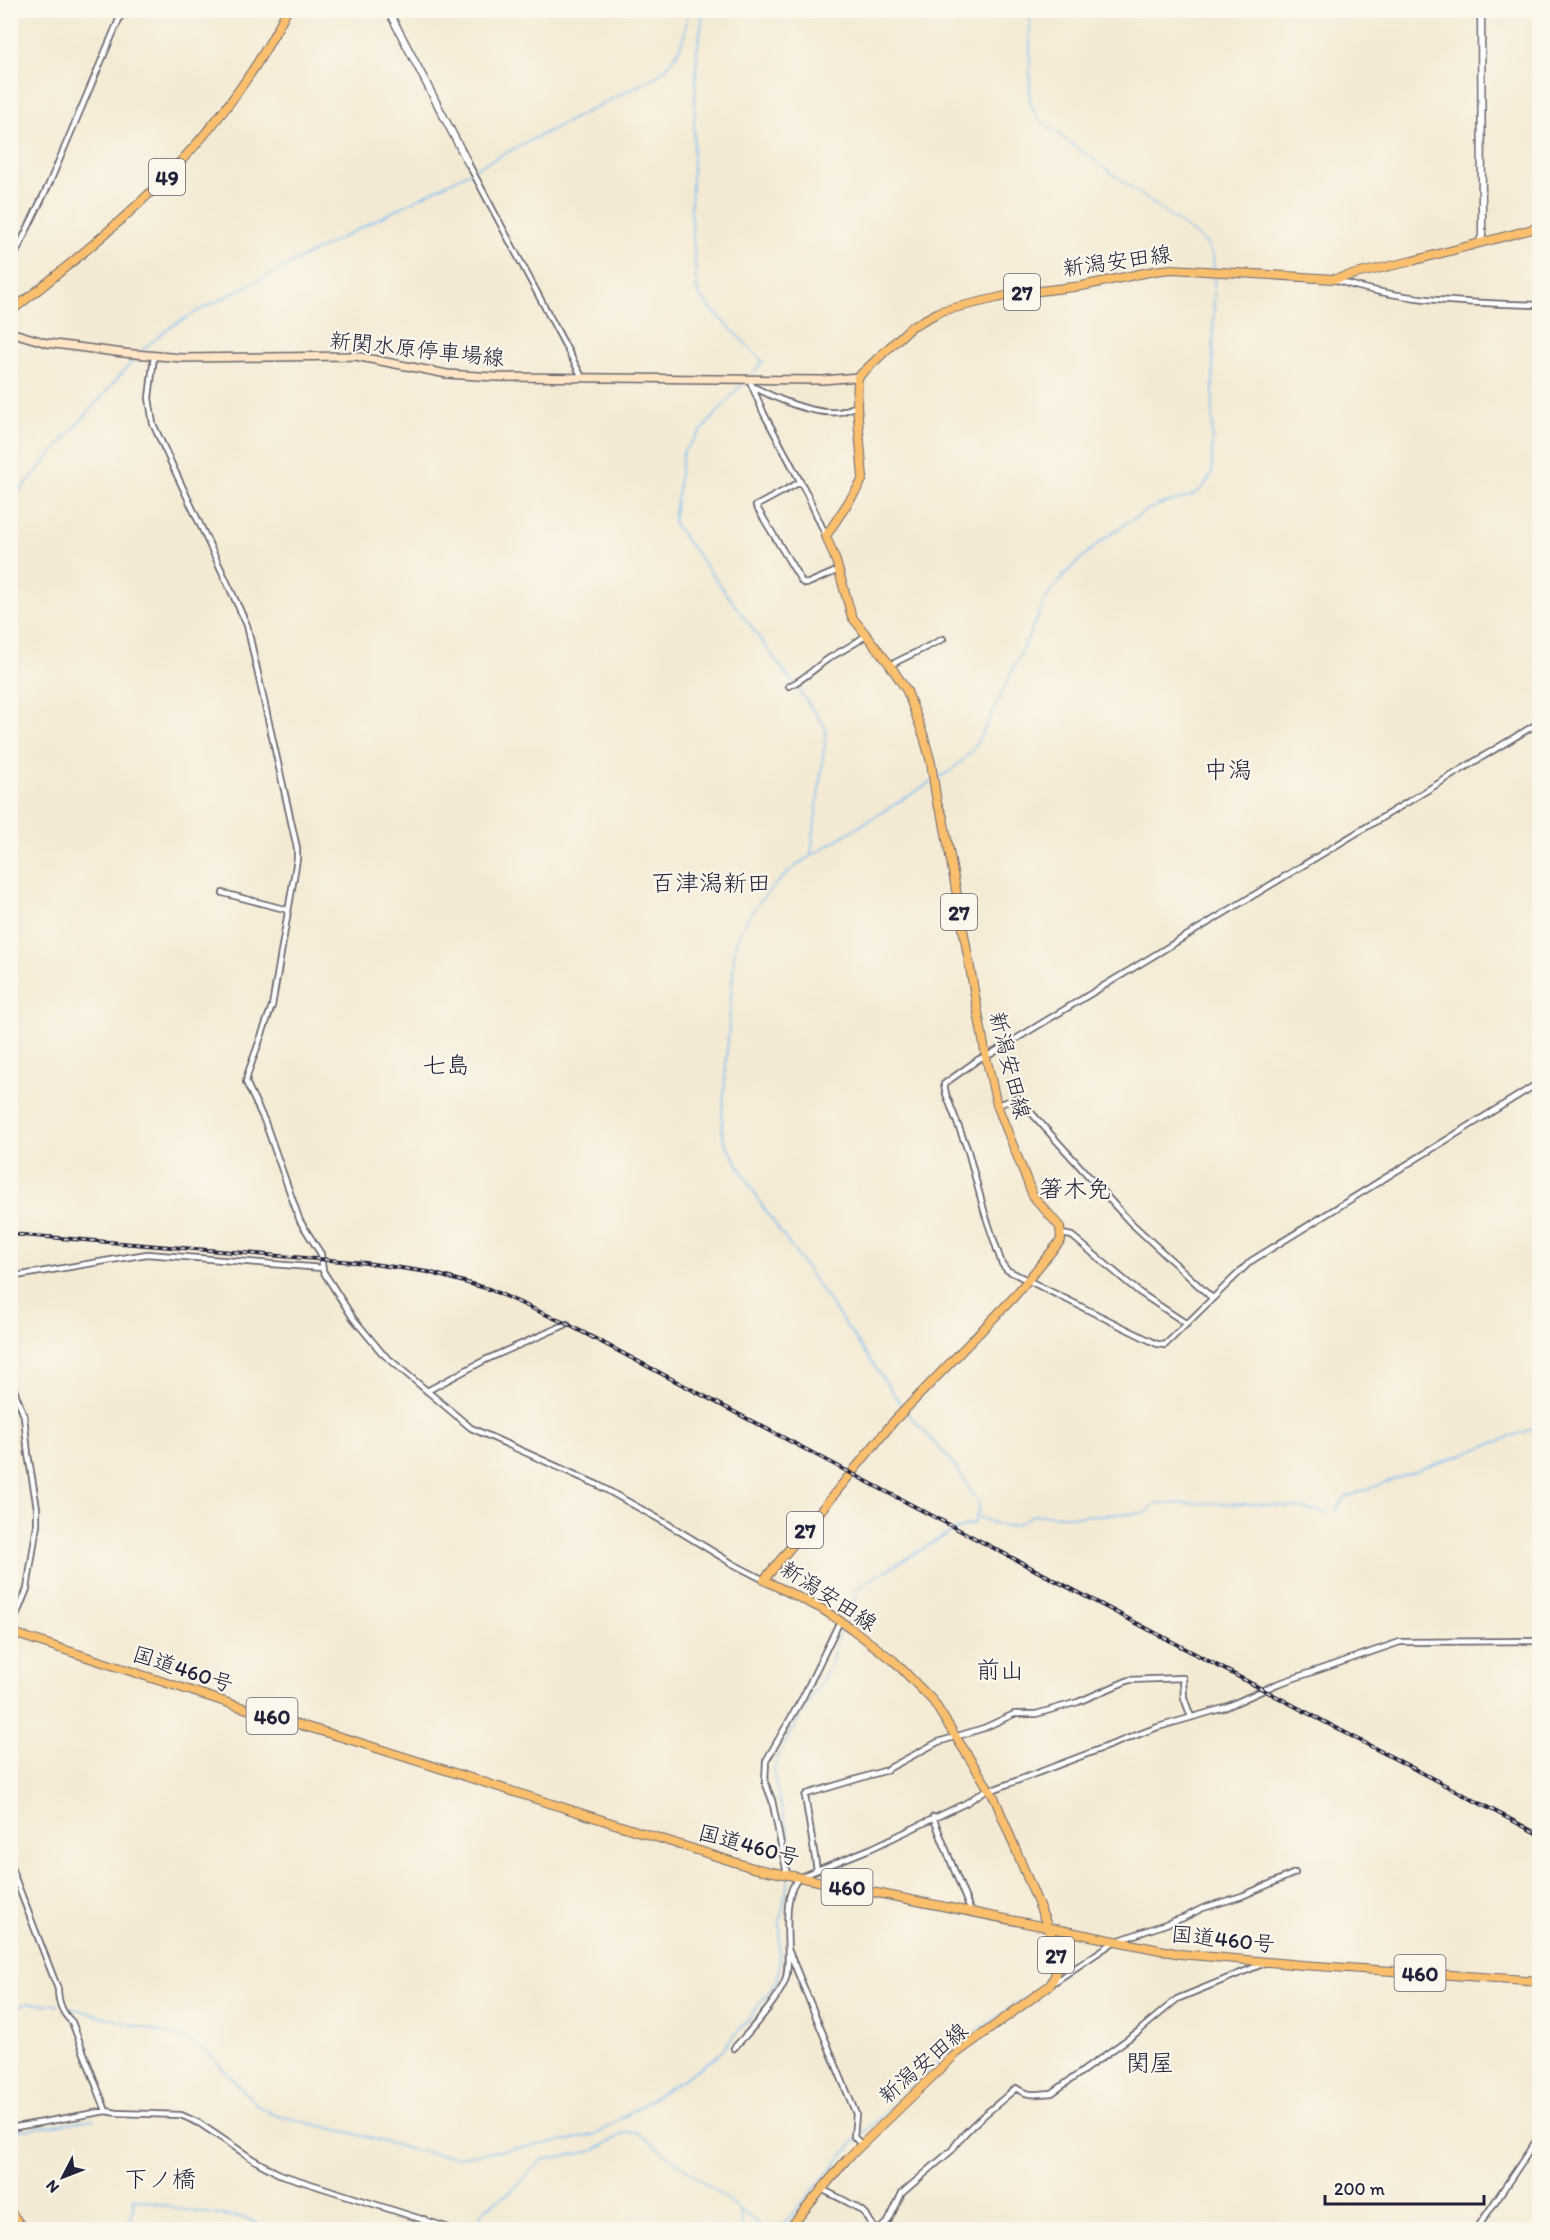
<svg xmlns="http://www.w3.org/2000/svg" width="1550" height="2240" viewBox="0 0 1550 2240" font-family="Itim,'Klee One',sans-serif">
  <rect width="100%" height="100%" fill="#fbf7ec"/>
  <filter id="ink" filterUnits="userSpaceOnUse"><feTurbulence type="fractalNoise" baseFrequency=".0167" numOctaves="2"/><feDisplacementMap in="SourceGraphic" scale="12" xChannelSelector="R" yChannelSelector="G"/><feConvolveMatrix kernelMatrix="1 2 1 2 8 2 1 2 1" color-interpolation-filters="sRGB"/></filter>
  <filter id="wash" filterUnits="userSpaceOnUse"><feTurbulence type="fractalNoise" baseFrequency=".008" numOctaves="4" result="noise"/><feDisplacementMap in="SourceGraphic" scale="24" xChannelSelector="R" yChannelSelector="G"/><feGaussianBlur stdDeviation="1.35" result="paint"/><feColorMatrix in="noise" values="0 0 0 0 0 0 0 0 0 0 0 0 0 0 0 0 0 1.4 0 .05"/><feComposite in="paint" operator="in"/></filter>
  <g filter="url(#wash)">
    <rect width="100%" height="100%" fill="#f4ead3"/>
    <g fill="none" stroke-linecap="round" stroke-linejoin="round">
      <path stroke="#7bbef1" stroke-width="1.5" d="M704,10L697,50L691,209L697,290L701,298L763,362L752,373
        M1030,10V102L1037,118L1205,242L1213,256L1214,269
        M474,169L657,76C679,59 686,38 688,10
        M141,351L170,327L198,311L470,172
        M742,384L683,452L673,522L825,726L826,734L811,854
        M10,502L136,357
        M937,778L951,771L973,750L993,712L1047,597C1068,566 1104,537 1136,517C1142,513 1149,509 1156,506C1182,496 1200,502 1212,472L1214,273
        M903,1407L763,1207L728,1147L723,1138L722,1118L735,945C743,915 775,883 798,864L931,782
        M1335,1511L1346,1497L1540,1426
        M978,1517C990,1521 1004,1530 1017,1524C1023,1521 1028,1516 1035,1515L1077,1516L1146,1513L1155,1504C1215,1503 1269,1501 1328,1513
        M847,1623C855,1612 852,1598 858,1587L951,1532L974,1523L979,1509V1502L951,1461L906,1411
        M790,1873C798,1838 776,1806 774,1772C774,1753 817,1691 828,1670C835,1656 835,1640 844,1627
        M1068,1967L1072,1962
        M63,2006L190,2040L209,2054L258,2106L274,2115L352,2133L413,2150L458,2157L571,2140L597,2134L715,2058L746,2022L777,1981L779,1970L780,1921L789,1877
        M10,2011L27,2003L59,2005
        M10,2132L94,2119
        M740,2210L743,2230
        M127,2230L134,2204L133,2198L190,2211L246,2218L268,2230
        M476,2230L481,2215L486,2208L512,2191L541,2160L593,2151L623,2134L637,2132L759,2224C768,2229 775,2228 784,2224L853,2143L954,2047L1040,1987"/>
    </g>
  </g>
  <g filter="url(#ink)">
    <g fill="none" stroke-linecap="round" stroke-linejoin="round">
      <g stroke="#6c6870" stroke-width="8">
        <path id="minor" d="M468,163L582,377
          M10,265L49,184L123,10
          M1336,280C1400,302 1472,303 1540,305
          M154,356L149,398L153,424L247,625L297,848V859L272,1006L248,1073L246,1082L265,1122L300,1221L321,1254L323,1271L353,1318L382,1353L471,1428L598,1485L666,1523L733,1564L764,1580
          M749,379L764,414L807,494L826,536
          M752,386C774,398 813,415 839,412C845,411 851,408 857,406
          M800,482L756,506L802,582L806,584L839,570
          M890,665L943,639
          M789,686C803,680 813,670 825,661C839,651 852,647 866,635
          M1540,722L991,1054L979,1059L944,1084L946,1094L968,1151L985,1214L1002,1264L1007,1270L1157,1344L1165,1345L1251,1261L1540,1082
          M223,893L288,910
          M997,1105L1018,1098L1129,1221L1212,1298
          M1062,1234L1072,1236L1139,1292L1187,1324
          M10,1277L147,1254L322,1268
          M10,1379L24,1416L28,1454L37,1508V1525L27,1589L10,1631
          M427,1391L485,1360L567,1324
          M933,1817L971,1912
          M10,1865L58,1989C58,2002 62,2013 72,2022L106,2111
          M817,1870L805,1796L807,1794L884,1771L938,1742L984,1728L1014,1714H1036L1078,1702L1129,1680L1183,1678L1184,1698L1191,1717
          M787,1874L772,1800L765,1782L766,1761L803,1697L840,1621
          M788,1949L856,2114L854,2137L861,2144
          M1053,1983L1114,1942L1183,1918L1203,1908L1242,1896L1295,1873
          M734,2048C750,2031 776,2003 785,1981C794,1957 777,1897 800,1877L872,1848L966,1803L989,1788L995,1789L1158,1727L1224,1708L1277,1684L1400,1642L1540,1641
          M10,2128L106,2111L117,2113L181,2115L199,2123L254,2160L279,2174L446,2227
          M821,2189C831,2194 859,2206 865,2214C869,2220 870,2225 877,2230
          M420,2230L424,2219
          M879,2230L889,2220L902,2193L952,2150C967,2126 995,2107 1016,2088C1028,2097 1038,2094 1052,2093L1139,2031L1177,1999L1265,1963
          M1476,2230L1540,2135"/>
      </g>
      <g stroke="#6c6870" stroke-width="9">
        <path id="tertiary" d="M388,10L468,163
          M1479,243L1482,236V215L1481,10"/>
      </g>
      <g stroke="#6c6870" stroke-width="10">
        <path id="secondary" d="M10,332L47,343L123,353L182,358L355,356L447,374L494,377L823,380L858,377"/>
      </g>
      <g stroke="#6c6870" stroke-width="10">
        <path id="primary" d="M788,2230L847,2159L957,2053L1050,1985C1061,1969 1056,1954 1052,1937L994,1797L933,1701L894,1661L852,1629L822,1609L764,1580L894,1421L1013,1298L1061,1240L1060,1227L1033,1196L997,1105L986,1057L943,817L937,803L931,763L924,737L907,691L890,665L852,617L836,561L826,536L859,486L863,478L857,406L858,377L911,327L941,311L1014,294L1082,286L1154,271L1172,269L1334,279L1412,261L1540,227"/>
      </g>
      <g stroke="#6c6870" stroke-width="10">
        <path id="trunk" d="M10,312C119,227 225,137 287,10
          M10,1632L253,1711L348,1739L753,1868L1180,1954L1302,1965L1540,1981
          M10,2211L24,2230"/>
      </g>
      <use href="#minor" stroke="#fff" stroke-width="4.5"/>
      <use href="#tertiary" stroke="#fff" stroke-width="6"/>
      <use href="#secondary" stroke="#fde5c5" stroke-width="7"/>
      <use href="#primary" stroke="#f9bf6d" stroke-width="8"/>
      <use href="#trunk" stroke="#f9bf6d" stroke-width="8"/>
      <g stroke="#22223b" stroke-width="4">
        <path id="rail" d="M10,1234L366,1263L428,1272L489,1289L567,1324L1540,1835"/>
      </g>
      <use href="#rail" stroke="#fbf7ec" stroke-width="1.5" stroke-dasharray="4.5" stroke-linecap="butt"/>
    </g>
  </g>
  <g text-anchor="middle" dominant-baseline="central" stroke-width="4.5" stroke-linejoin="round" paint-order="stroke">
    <g fill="#fbf7ec" stroke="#636270" stroke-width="1.5">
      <rect x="149" y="159" width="36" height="36" rx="4.5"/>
      <rect x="1004" y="274" width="36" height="36" rx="4.5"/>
      <rect x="941" y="894" width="36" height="36" rx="4.5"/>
      <rect x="787" y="1512" width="36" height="36" rx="4.5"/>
      <rect x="246.5" y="1698" width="51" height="36" rx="4.5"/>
      <rect x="821.5" y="1869" width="51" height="36" rx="4.5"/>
      <rect x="1038" y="1937" width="36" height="36" rx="4.5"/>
      <rect x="1394.5" y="1955" width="51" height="36" rx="4.5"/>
    </g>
    <g font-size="21" font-weight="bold" fill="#22223b">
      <text x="167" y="177">49</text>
      <text x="1022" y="292">27</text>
      <text x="959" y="912">27</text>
      <text x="805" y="1530">27</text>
      <text x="272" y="1716">460</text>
      <text x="847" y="1887">460</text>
      <text x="1056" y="1955">27</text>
      <text x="1420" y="1973">460</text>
    </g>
    <g font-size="22" fill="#22223b" stroke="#fbf7ec">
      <text transform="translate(1117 261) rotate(-8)">新潟安田線</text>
      <text transform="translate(417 349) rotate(6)">新関水原停車場線</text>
      <text transform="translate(1010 1065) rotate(76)">新潟安田線</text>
      <text transform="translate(829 1596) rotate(33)">新潟安田線</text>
      <text transform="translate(183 1669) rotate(18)">国道460号</text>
      <text transform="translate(749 1845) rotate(15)">国道460号</text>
      <text transform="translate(1223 1939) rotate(6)">国道460号</text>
      <text transform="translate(923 2063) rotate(-41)">新潟安田線</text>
    </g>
    <g font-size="24" fill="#22223b" stroke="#fbf7ec">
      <text x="1228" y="769">中潟</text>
      <text x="711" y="882">百津潟新田</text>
      <text x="446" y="1064">七島</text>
      <text x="1075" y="1188">箸木免</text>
      <text x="1000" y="1669">前山</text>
      <text x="1150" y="2062">関屋</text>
      <text x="160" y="2178">下ノ橋</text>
    </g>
  </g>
  <rect width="1550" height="2240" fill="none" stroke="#fbf7ec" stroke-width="36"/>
  <g transform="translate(63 2177) rotate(228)" stroke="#fbf7ec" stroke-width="4.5" paint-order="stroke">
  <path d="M0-4.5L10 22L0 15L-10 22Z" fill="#22223b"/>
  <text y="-9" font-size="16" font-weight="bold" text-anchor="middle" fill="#22223b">N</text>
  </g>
  <path d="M1325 2195v9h159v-9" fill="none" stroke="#22223b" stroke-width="3"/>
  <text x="1334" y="2195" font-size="18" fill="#22223b" stroke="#fbf7ec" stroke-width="4.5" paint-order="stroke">200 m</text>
</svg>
